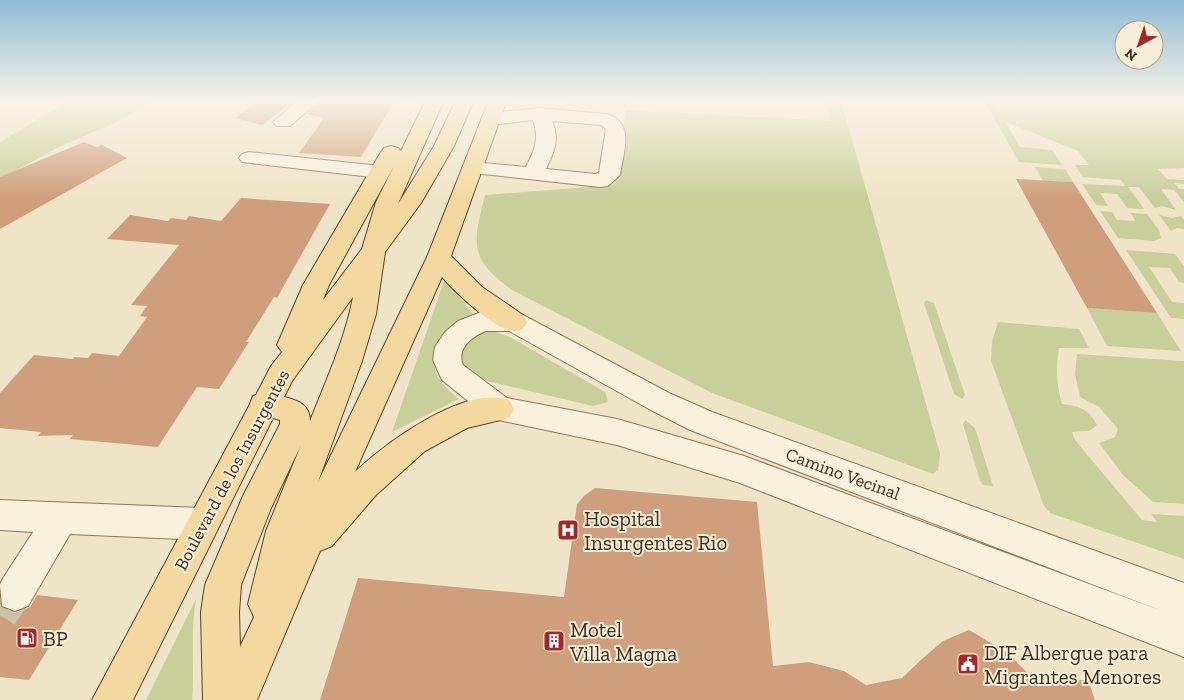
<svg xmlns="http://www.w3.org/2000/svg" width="1184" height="700" viewBox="0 0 1184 700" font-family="'Zilla Slab',serif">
  <rect width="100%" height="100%" fill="#f0e4c8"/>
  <path fill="#c9cf9b" d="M71,100H150L125,118L59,147L0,179V142Z
    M516,100H628L626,107Z
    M826,100H841L940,454L938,470L933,474L712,393L512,290C468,258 473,244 485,195L614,185L626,110L830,121Z
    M984,100H992L1001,115L995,100H1184V168L1158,169L1167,179L1184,180V184L1174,183L1179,189H1184V202L1174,190L1161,189L1176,210L1162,206L1155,208L1139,187H1128L1144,209L1127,208L1117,194L1100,193L1108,206L1096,205L1082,184L1125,186L1121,180L1083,177L1075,165H1089L1078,151L1006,122L1020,147L1052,150L1062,165L1019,162Z
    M1035,167L1065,169L1073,182L1043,181Z
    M1100,211L1112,212L1117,220L1135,221L1131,213L1147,214L1159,230L1161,238L1154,241L1118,238Z
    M1159,215L1172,218L1181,216L1184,220V229L1177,228L1171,231Z
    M1126,250L1175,254L1184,266V283L1179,282L1170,268L1149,267L1172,302L1184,303V319L1171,318Z
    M445,278L473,314L449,329L433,350C433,374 441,385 459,399L392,432Z
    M926,300L934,303L965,395L962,399L954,394L924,303Z
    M1087,308L1157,313L1181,351L1107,346Z
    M998,322L1079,329L1089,348H1059C1056,367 1056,384 1062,404C1079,406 1089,409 1097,425L1089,431L1072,432L1075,440L1142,520L1157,522L1151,514L1184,516V559L1050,513L1044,506L991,361L992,341Z
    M487,329L510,337L605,392L608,402L593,406L478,379L462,365L460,355L463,344Z
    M1077,354L1184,361V504L1153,502L1123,475L1099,443L1115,437L1118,429L1099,407L1080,397L1075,374Z
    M965,420L975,428L993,486L983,485L980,481L963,424Z
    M196,599C190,633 195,666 192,700H146Z"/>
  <path fill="#cf9f7d" d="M259,100H296L262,125L235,118Z
    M322,100H395L361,157L299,153L324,118L307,114Z
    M84,142L97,147L102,145L127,158L0,229V177Z
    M1016,179L1073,182L1157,313L1087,308Z
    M241,198L330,204L277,298L274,297L246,342H249L219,389L197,387L158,447L70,439L73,435L38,436L41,432L0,428V393L34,355L73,359L74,357L88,358L92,353L119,356L147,317L140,316L147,306L131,305L179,245L107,239L130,215L168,221L171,218L186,220L189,216L221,221Z
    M595,488L757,502L773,666L809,662L844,671L866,685L902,678L922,659L943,641L969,630L1008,653L1035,681L1088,680L1095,700H320L358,578L564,597L577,504L584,496Z
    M37,595L78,600L29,680L0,677V605L1,608L16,613L30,607Z"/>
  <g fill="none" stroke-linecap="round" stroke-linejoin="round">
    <path stroke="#ccc0a6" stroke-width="35" stroke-dasharray="35 18" stroke-linecap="butt" d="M0,615L15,593"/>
    <g stroke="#8d765c" stroke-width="2">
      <path id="minor" d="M299,100H320L290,126H276L273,122Z
        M540,108L606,114C636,122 623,153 620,175L608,186L600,187L465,172L462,168L465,164L472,162L526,167C534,151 540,139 533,120L491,125L484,123L481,119L484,115L491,113ZM552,121L601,125L606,129L599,172L596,174L546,169C554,152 560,140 552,121Z
        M249,152L380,166L387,168L391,172L387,176L380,178L242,162L239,158L242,154Z
        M484,311L514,312L523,315L669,393L712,412L1184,583V657L740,483L617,445L489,418L442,380L433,360L435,347L445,332L458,321ZM486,331H509L649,409L690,430L1162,611L744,456L617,419L507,398L463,365C456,348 473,336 486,331Z
        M0,500L202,508L214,513L219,524L214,535L202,540L70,534L28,606L15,611L2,606L0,585L2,580L33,532L0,530Z"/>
    </g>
    <g stroke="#5b4430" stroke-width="2">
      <path id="major" d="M426,100H444L398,204L434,146L456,100H474L454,146L421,203L385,252L376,314L362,361L318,482L427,257L489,100H507L451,256L482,287L523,315L527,322L523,329C519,330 516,332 512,331C493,328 455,292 442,277L355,472C387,442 464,385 509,400L514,409L509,418L467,428L425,451L376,495L332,546L320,551L257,700H203L201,612L205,585L243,496L280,424V420L273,418L133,700H92L249,406L253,396L256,395L271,366L282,352L277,345L303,285L381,152L384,148L391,146L398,148L401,151ZM394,166L376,202L362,249L323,300L329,285ZM353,297C345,340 326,380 310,421C310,405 298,400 284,397L292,381ZM301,445L266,531L248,604L254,617L240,647L239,612L241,585L271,508Z"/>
    </g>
    <use href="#minor" fill="#faf1dc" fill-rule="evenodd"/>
    <use href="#major" fill="#f3d9a0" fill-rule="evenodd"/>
  </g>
  <linearGradient id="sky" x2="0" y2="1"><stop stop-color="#8fbad6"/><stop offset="0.51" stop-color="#f8f3e6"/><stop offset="1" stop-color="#f8f3e6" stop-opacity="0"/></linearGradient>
  <rect width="1184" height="198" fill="url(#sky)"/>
  <defs>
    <g id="hospital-square" transform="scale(1.125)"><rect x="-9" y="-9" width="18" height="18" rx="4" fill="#9e2a2b" stroke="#f7eed8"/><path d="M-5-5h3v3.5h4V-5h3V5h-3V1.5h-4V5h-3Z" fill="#fff"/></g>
    <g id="fuel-square" transform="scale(1.125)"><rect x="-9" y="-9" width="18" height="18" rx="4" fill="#9e2a2b" stroke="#f7eed8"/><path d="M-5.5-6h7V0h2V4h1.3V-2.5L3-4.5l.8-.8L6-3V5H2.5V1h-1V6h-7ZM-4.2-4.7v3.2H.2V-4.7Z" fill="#fff"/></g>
    <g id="building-square" transform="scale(1.125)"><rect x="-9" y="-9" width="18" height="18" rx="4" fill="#9e2a2b" stroke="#f7eed8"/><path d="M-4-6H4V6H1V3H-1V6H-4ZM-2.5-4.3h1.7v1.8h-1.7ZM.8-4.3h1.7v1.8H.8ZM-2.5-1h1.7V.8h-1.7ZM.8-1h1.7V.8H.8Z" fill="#fff"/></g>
    <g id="civic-square" transform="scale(1.125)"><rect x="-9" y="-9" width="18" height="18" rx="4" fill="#9e2a2b" stroke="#f7eed8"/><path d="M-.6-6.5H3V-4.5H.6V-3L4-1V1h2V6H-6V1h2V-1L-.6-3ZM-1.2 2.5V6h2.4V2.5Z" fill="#fff"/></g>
  </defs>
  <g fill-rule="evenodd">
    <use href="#hospital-square" x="568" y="530"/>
    <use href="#fuel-square" x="27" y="638"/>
    <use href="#building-square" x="554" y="641"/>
    <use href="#civic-square" x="968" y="664"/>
  </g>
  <g text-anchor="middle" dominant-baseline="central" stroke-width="4" stroke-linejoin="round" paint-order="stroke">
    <g font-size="18" fill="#3d2e20" stroke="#f7eed8">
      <text transform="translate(232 470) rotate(-62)">Boulevard de los Insurgentes</text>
      <text transform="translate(843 474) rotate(20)">Camino Vecinal</text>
    </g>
    <g font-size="21" fill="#3d2e20" stroke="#f7eed8" text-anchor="start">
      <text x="584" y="518">Hospital<tspan x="584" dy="24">Insurgentes Rio</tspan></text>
      <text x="570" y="629">Motel<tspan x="570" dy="24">Villa Magna</tspan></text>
      <text x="43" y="638">BP</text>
      <text x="984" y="652">DIF Albergue para<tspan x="984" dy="24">Migrantes Menores</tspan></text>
    </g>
  </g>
  <g transform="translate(1139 45) rotate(220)"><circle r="24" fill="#f7eed8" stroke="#ada18e"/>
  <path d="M0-4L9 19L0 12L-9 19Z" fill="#9e2a2b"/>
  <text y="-8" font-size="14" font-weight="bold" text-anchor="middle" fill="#3d2e20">N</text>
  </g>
</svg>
